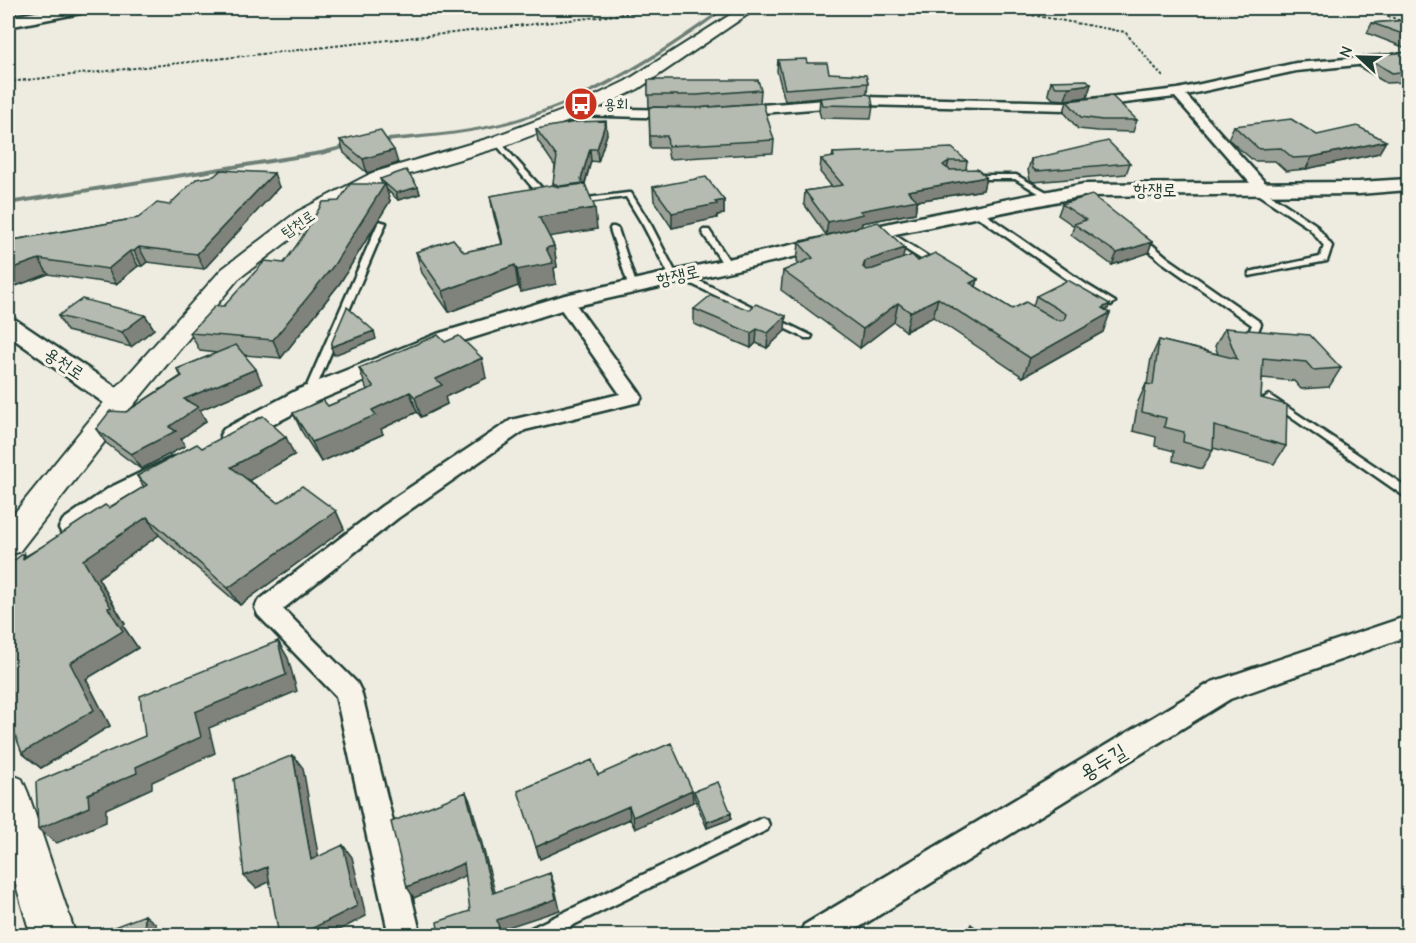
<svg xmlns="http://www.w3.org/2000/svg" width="1416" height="943" viewBox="0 0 1416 943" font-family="'Comic Neue','Poor Story',sans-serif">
  <rect width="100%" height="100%" fill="#eeece1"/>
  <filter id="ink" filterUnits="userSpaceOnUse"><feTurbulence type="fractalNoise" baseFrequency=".0167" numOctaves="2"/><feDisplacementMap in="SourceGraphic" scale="12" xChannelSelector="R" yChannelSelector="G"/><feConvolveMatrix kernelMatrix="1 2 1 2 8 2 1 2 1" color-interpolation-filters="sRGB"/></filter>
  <g filter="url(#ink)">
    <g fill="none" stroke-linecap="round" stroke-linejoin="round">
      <path fill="#6c7e74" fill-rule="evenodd" d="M722,8H726C712,20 697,30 682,40C625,79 563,112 496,127C458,136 417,138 378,143L375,141L378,139C417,135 458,133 496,124C580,104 653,58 722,8Z
        M353,143L356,145L355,146L321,155L8,205V201L321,151Z"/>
      <g stroke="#1f3d34" stroke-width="5">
        <path id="service" d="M495,141H499L549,196V200H543L495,143Z
          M969,175H1016L1054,196L1047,198L1015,179H972L968,177Z
          M1253,187H1259L1315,224L1332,246L1327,261L1249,276V272L1320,257L1324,246L1309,228L1253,191Z
          M628,193H631L651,225L678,277L677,279H674L670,277L643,225L626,197L579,203L575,201L579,199Z
          M972,209H978L1087,285L1115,302L1111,305L1108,304L1081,289L972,213Z
          M379,221L386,223L313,395L308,398L305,397L303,395Z
          M611,227H614L618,229L637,287L636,289L633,290L629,287L610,229Z
          M703,230H709L732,265L731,267H725L702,232Z
          M881,230H887L941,265L937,267H934L881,234Z
          M1137,237H1143L1168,258L1260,322L1261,324L1252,345H1246L1244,343L1252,325L1162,262L1137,241Z
          M679,274H685L812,336L811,338H805L679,278Z
          M1269,395L1408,488V497L1404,496L1266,400L1264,398Z
          M762,818L767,820L769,825L767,830L551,936H525L527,930Z"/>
      </g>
      <g stroke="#1f3d34" stroke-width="5">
        <path id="minor" d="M1408,54V60L1296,71L1186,95L1268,186L1270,189L1263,193L1258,192L1175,97L1065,110L863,105L736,115L730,111L736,107L863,97L1065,102L1178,89L1296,63Z
          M576,108L678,110L684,114L678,118L571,115L570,112Z
          M565,297L571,298L639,392L642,397L639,402L525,430L398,518L283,609L357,683L361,691L421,936H389L336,696L258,615L255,608L258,601L382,506L511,420L620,394L556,302L559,298Z
          M1408,616V636L1230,699L845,936H799L804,925L1212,682Z"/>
      </g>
      <g stroke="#1f3d34" stroke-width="5">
        <path id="tertiary" d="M1408,179V190L1359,194L1084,196L895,234L571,307L453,344L317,401L242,441L233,444L224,441L220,435L224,429L299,389L437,334L565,295L895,222L1084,184L1359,182Z
          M8,318L16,320L129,396L132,402L129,408L120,410L111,408L8,335Z
          M173,457L182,460L186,467L182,474L129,502L83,536L73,539L63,536L59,528L63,520L109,488Z"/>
      </g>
      <g stroke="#1f3d34" stroke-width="4">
        <path id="secondary" d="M741,8H757L638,89L582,116L504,146L386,181L313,222L238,279L130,409L19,552L8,555V521L110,395L222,269L297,212L372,173L490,138L570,108L626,81Z
          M8,773L22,779L28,793L76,936H31L8,858Z"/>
      </g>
      <g stroke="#1f3d34" stroke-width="5">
        <path id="trunk" d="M58,8H89L81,13L8,27V17Z"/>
      </g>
      <path stroke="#1f3d34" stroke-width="2" stroke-dasharray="3 2" stroke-linecap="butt" d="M993,8L1125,32L1163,77
        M1369,8L1408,24
        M8,82L679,8"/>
      <use href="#service" fill="#f7f3e8" fill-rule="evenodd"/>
      <use href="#minor" fill="#f7f3e8" fill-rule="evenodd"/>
      <use href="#tertiary" fill="#f7f3e8" fill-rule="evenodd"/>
      <use href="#secondary" fill="#f7f3e8" fill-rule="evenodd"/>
      <use href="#trunk" fill="#f7f3e8" fill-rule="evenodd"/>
    </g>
    <path fill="#9ca197" stroke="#1f3d34" stroke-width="1.5" d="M1408,20V49L1367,33L1372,23Z
      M1408,52V82L1386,83L1359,67L1365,56Z
      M778,60L807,63L829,73L868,83L867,94L873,106L871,119L821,118L819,111L820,98L785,101L777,71Z
      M648,80L761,90L760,103L697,108L649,107Z
      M1051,81L1091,84L1087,97L1065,100L1053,99L1048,94Z
      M1067,101L1137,120L1133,132L1098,131L1078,129L1064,112Z
      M649,107L774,140L773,153L669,159L667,148H650Z
      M1234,126L1317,135L1379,153L1306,169L1286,171L1275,161H1254L1228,139Z
      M536,129L607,134L598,162L591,161L585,184L597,229L549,236L554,246L557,267L554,268L556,284L521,292L518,286L449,312L422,273L416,252H464L502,244L494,216L490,196L553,186L555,166L538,141Z
      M340,140L398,163L367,173L344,153Z
      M833,153L967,161L966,169L986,177L983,190L917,201L915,213L862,223L861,227L903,259L918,261L978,279L976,287L1012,309L1033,306L1036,296L1107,311L1103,332L1023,377L933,317L906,331L894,322L860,348L781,290L783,271L800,264L797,261L799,243L852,229L826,235L804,204L805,191L832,187L820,172L821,159L832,158Z
      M1031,159L1130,163L1126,174L1034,182L1030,180L1028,170Z
      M380,179L418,187L420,194L398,200L386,189L390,201L340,283L281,358L244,355L262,384L200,410L206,421L181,439L185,446L141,469L106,443L96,429L126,412L181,376L177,369L217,353L200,351L190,333L224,306L284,263L339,201L382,184Z
      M279,187L204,269L147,262L142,266H138L116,284L48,274L8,289V241L138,218L169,205Z
      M653,187L724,200V214L717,215V218L672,228L654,201Z
      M1062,204L1152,242L1148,253L1112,265L1071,235L1074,226L1058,215Z
      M694,309L785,331L767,348L756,343L751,348L694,324Z
      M145,315L154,329L131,347L67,331L58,316Z
      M1225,328L1341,368L1329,387L1301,389L1294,381L1262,378L1261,398L1286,446L1274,464L1213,448V450L1202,469L1173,461L1174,451L1155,446L1156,437L1133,431L1138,402L1146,384H1147L1151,358L1159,340L1218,354L1215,346Z
      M445,342L486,378L445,397L447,404L421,417L417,412L381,429L383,434L321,462L302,432L293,413L328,406L367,390L359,368Z
      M202,448L294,455L249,480L278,503L336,511L344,529L240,605L159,535L98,578L125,624L123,626L138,648L86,679L110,726L41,768L22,753L24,553L26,556L144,487L137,476Z
      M598,775L693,802L635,829L630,819L540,859L536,847Z
      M694,791L731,813V819L707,828L694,797Z"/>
    <path fill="#7f837b" stroke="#1f3d34" stroke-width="1.5" d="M1091,84L1087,97L1065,100L1069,87Z
      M606,121L607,134L598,162L597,149Z
      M1386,141L1379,153L1306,169L1312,157Z
      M590,149L591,161L583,189L581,179Z
      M394,150L398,163L367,173L363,159Z
      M949,161L946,174L943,165Z
      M274,173L279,187L204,269L197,254Z
      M986,177L983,190L917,201L915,213L862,223L861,227L826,235L828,222L860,211L908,191Z
      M385,184L390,201L340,283L281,358L273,340Z
      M418,187L420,194L398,200L396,193Z
      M724,200V214L717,215V218L672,228V213Z
      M595,208L597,229L542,238L539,217Z
      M1152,242L1148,253L1112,265L1117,253Z
      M554,246L557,267L554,268L556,284L521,292L517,270L546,248Z
      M139,247L147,262L142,266L134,251Z
      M905,248L901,266L862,280L865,261Z
      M130,251L138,266L116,284L108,269Z
      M39,259L48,274L8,289V270Z
      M515,265L518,286L449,312L443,291Z
      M978,279L973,298L970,283Z
      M938,298L933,317L906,331L910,312Z
      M898,303L894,322L860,348L863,329Z
      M1110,304L1105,316L1110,313L1103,332L1023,377L1030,358L1102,308Z
      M145,315L154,329L131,347L122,332Z
      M786,316L785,331L767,348L768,333Z
      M757,329L756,343L751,348V333Z
      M374,331L376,339L334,355L331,347Z
      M482,358L486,378L445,397L447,404L421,417L415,397L436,379Z
      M256,369L262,384L200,410L206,421L181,439L185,446L141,469L131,454L169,427L184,399Z
      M410,392L417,412L381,429L383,434L321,462L312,442L372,410Z
      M286,437L294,455L241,485L231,467Z
      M336,511L344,529L240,605L228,588Z
      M147,517L159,535L98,578L125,624L123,626L138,648L86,679L110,726L41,768L22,753L70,663L108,608L83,560Z
      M278,641L288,658L297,691L209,728L215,753L152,782V788L106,809V822L57,843L38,829L88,794L136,767L195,712Z
      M293,755L303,768L321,871L311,860Z
      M692,790L693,802L635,829L633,817Z
      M466,792L471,803L498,903L493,893Z
      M629,806L630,819L540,859L536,847Z
      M731,813V819L707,828V822Z
      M343,845L352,857L366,916L328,936H297Z
      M464,863L469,874L414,898L407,887Z
      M267,867L278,878L256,888L244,876Z
      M550,873L554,884L560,910L502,929L503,936H477L497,920Z
      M145,915L156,924V936H144Z"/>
    <path fill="#b5bbb0" stroke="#1f3d34" stroke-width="1.5" d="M1408,20V36L1372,23Z
      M1408,52V71L1392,73L1365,56Z
      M806,59L807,63H827L829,73L866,75L868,83L785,89L778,60Z
      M648,80H758L761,90L697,95H648Z
      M1087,80L1091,84L1069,87H1056L1051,81Z
      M865,94L871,95L873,106L822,105L820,98Z
      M1112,96L1137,120H1102L1081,117L1067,101Z
      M763,103L774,140L668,146L667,136H650L649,107L697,108Z
      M1291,119L1317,135L1357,126L1386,141L1312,157L1293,158L1281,148L1259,149L1234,126Z
      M606,121L597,149H590L581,179L583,183L560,186L553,183L557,157L536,129L576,122Z
      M380,130L394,150L363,159L340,140Z
      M1108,141L1130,163L1037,171L1033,169L1031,159Z
      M952,148L967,161H949L943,165L945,167L950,170L977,169L986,177L908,191L917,200L860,211L863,214L828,222L805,191L843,185L821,159L834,157L833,153Z
      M221,170L274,173L197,254L139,247L134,251H130L108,269L39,259L8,270V241L138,218L157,203L169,205L196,179L214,176Z
      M406,170L418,187L396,193L380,179Z
      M706,177L724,200L715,202L717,204L672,213L653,187Z
      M350,184H385L334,265L273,340L190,333L215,306H224L265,261L284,263L301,239L323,202L339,201Z
      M585,184L595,208L539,217L554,246L546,248L553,263L517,270L515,265L443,291L416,252L453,239L464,252L503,244L490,196L552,185L559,187Z
      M1092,195L1152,242L1117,253L1074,224L1086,220L1062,204Z
      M878,222L905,248L865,261L863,267L866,270L873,269L912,255L918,261L935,253L978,279L970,283L1012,309L1026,302L1056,320H1064L1066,314L1036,296L1068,280L1110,304L1102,308L1110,313L1030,358L938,298L910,312L898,303L863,329L783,271L813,258L799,243Z
      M711,295L749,310L756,304L786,316L768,333L757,329L751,333L694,309Z
      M82,299L145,315L122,332L58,316Z
      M347,307L374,331L331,347L332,342Z
      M1225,328L1310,335L1341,368L1313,370L1306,362L1263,358L1261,398L1287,405L1286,446L1214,426L1213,450L1183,442L1184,432L1164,427L1166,418L1142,412L1146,384L1153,385L1159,340L1237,359Z
      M438,335L445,342L459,336L482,358L436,379L442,385L415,397L410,392L372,410L376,415L312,442L293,413L323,400L328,406L374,387L359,368Z
      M236,345L256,369L184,399L198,407L169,427L176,431L131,454L96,429L110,411L126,412L182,376L177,369Z
      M263,416L286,437L231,467L278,503L302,486L336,511L228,588L147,517L83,560L111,607L108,608L123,631L70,663L94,710L22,753L8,716V565L24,553L23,559L105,505L109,508L147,485L137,476L197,444L202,448Z
      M278,641L286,675L195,712L201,737L136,767L137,773L88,794L89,807L38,829L36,782L145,736L140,696Z
      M671,743L692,790L633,817L629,806L536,847L518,791L592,760L598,775Z
      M293,755L311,860L343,845L357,906L297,936H279L267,867L244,876L234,779Z
      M718,782L731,813L707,822L694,791Z
      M466,792L493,893L550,873L556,899L497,920L499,928L477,936H439L437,922L470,911L464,863L407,887L391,822Z
      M145,915L144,936H100L101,932Z
      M971,924L986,936H965Z"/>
  </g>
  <defs>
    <g id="bus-disc" transform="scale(1.725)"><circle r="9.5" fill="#c8321e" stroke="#f7f3e8"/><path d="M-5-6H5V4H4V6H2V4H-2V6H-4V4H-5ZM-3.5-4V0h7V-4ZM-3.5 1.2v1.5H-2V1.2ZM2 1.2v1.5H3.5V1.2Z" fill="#fff"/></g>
  </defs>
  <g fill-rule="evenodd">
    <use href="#bus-disc" x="581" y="104"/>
  </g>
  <g text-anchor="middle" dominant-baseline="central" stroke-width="6" stroke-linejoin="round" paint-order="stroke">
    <g font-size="15" fill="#1f3d34" stroke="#f7f3e8" text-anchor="start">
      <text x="604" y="104">용회</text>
    </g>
    <g font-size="15" fill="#1f3d34" stroke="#f7f3e8">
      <text transform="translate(298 224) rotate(-34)">탑천로</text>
    </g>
    <g font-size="18" fill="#1f3d34" stroke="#f7f3e8">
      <text x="1155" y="190">항쟁로</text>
      <text transform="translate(678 276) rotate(-13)">항쟁로</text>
      <text transform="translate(64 364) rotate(34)">용천로</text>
    </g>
    <g font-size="21" fill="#1f3d34" stroke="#f7f3e8">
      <text transform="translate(1103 762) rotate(-31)">용두길</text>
    </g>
  </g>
  <rect width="1416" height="943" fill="none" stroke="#f7f3e8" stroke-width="30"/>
  <rect x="15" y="15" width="1386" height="913" fill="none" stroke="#1f3d34" stroke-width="2" filter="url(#ink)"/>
  <g transform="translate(1359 57) rotate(292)" stroke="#f7f3e8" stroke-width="4.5" paint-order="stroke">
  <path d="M0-4.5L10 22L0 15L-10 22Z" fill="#1f3d34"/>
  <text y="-9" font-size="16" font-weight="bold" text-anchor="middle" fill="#1f3d34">N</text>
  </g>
</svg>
